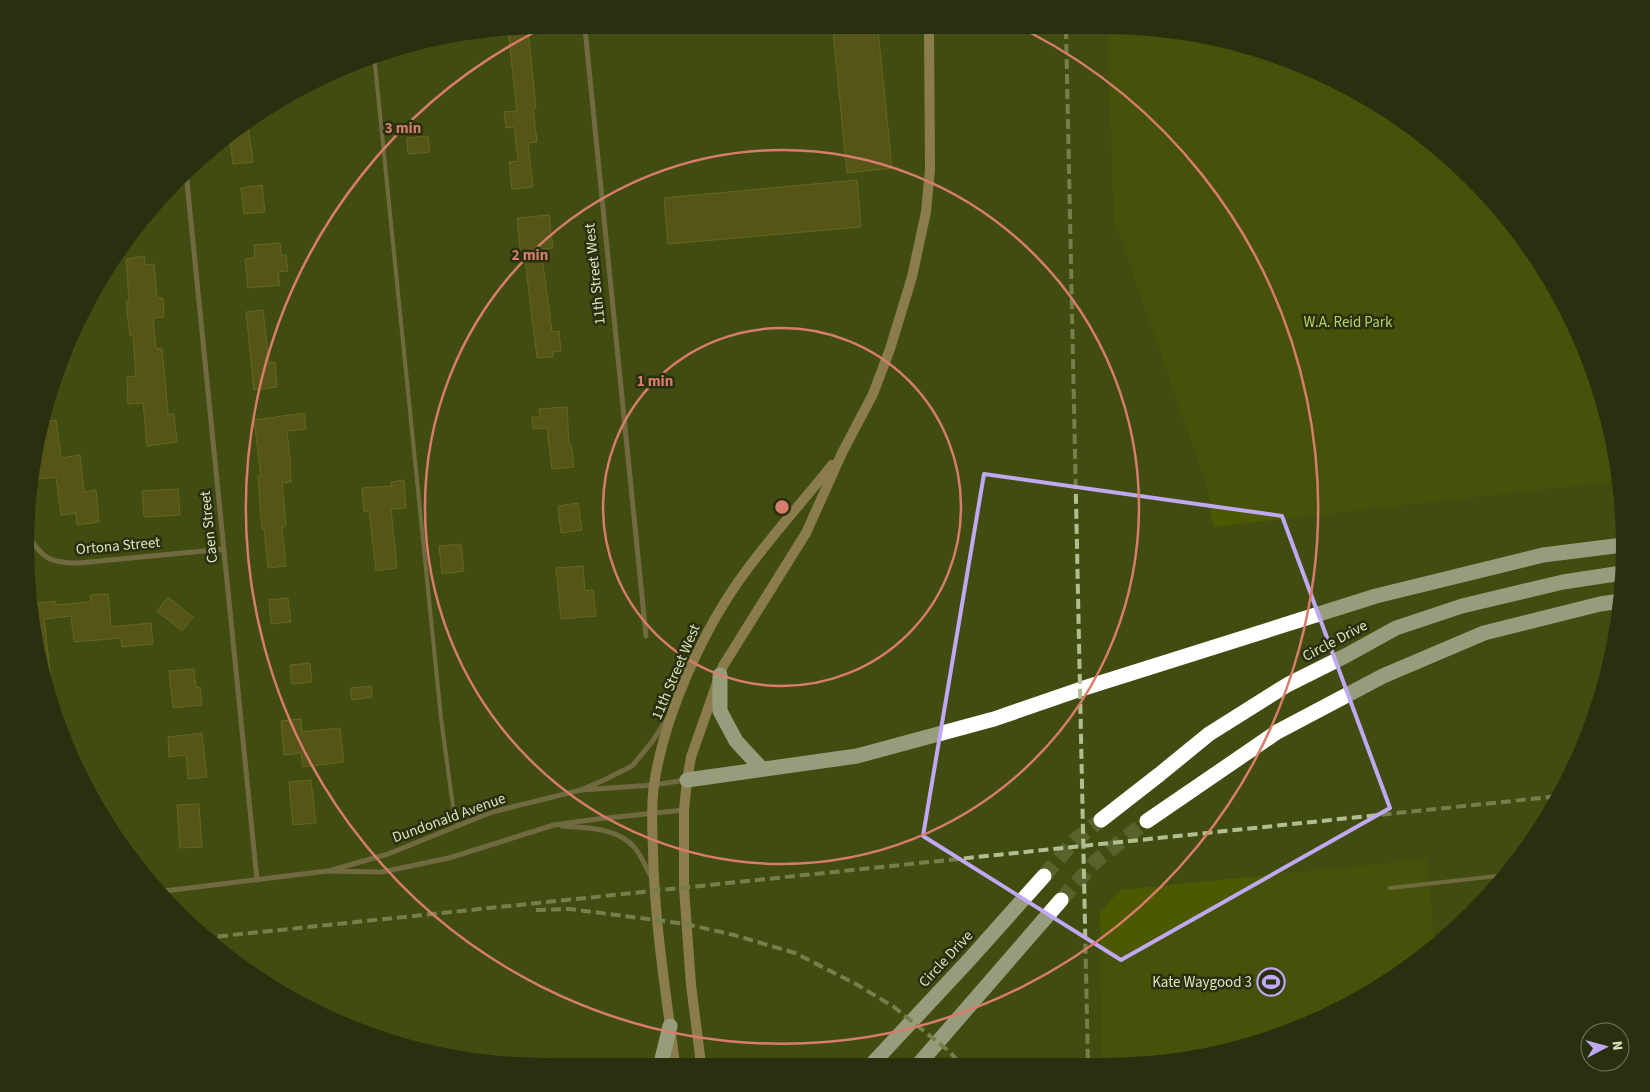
<svg xmlns="http://www.w3.org/2000/svg" width="1650" height="1092" viewBox="0 0 1650 1092" font-family="'Source Sans 3',sans-serif">
  <rect width="100%" height="100%" fill="#414c11"/>
  <path fill="#4c5901" d="M1172,29L1239,43L1334,79L1448,154L1518,229L1571,316L1607,411L1619,481L1213,527L1207,486L1114,219L1107,29Z
    M1427,859L1435,946L1421,960L1334,1013L1239,1049L1138,1066H1102L1100,913L1120,890Z"/>
  <path fill="#6c6120" stroke="#938535" d="M508,30H528L536,108L533,109L537,142L528,143L533,187L512,189L509,162L518,161L514,127L506,128L504,112L517,111Z
    M833,30H878L892,168L847,173Z
    M247,120L253,162L233,164L229,134Z
    M428,136L430,152L408,154L407,138Z
    M857,180L861,227L668,244L664,198Z
    M262,185L265,212L244,214L241,188Z
    M549,215L553,248L541,249L552,332L559,331L561,351L553,352V357L537,358L524,251H520L517,218Z
    M280,243L281,255H286L288,271L278,272L280,285L248,288L245,259L255,258L254,245Z
    M144,256L145,265L154,264L157,298H163L164,317L153,318L156,349L162,348L168,414H174L177,442L147,446L143,403L128,404L127,377L136,376L133,335L130,336L126,302L129,301L126,259Z
    M263,310L269,363L275,362L277,387L254,390L246,312Z
    M567,407L569,444H571L574,467L552,469L547,428L533,429L532,417H540L539,409Z
    M304,413L306,429L287,431L291,467H290L291,482L282,483L286,526L282,527L286,566L268,568L264,528L262,529L258,476H261L254,420Z
    M56,420L61,458L80,455L84,492L96,490L99,522L77,525L76,513L61,515L56,477L37,479L34,450L42,422Z
    M404,480L406,508L391,509L397,568L376,571L369,511L364,512L362,488L392,486L391,482Z
    M178,489L180,515L144,517L142,491Z
    M578,503L582,530L561,533L558,506Z
    M461,544L464,571L442,574L439,546Z
    M583,566L585,591L593,590L596,616L561,619L556,568Z
    M108,594L111,627L151,623L153,644L122,647L121,638L74,642L71,616L44,619L50,671L41,672L29,614V604L55,601L56,605L91,602L90,595Z
    M168,597L193,617L182,631L157,611Z
    M288,598L291,622L271,624L269,600Z
    M310,663L312,682L292,684L290,665Z
    M194,669L196,687H200L202,705L173,708L169,671Z
    M371,686L372,697L352,700L350,688Z
    M301,719L302,732L340,728L344,762L303,767L301,753L284,755L281,721Z
    M202,733L207,777L188,779L186,755L169,757L168,737Z
    M311,780L316,823L293,825L289,782Z
    M199,804L202,847L180,848L177,805Z"/>
  <g fill="none" stroke-linecap="round" stroke-linejoin="round">
    <path stroke="#58632b" stroke-width="15" stroke-dasharray="15 8" stroke-linecap="butt" d="M1044,876L1074,841L1101,820
      M1061,900L1096,861L1147,821"/>
    <path stroke="#ab8f7a" stroke-width="4" d="M374,55L441,718L454,814L458,825
      M1390,888L1506,875"/>
    <path stroke="#ab8f7a" stroke-width="5" d="M585,29L646,636
      M186,172L257,880
      M27,535C44,559 49,563 79,563L224,549
      M583,789L604,780L632,766L652,742L666,720
      M562,826C586,828 618,827 635,848C642,857 647,869 652,879
      M332,870L388,854L492,812L581,790L654,785L685,780
      M156,892L327,871L382,872L449,858L554,825L597,819L684,810"/>
    <path stroke="#e4b795" stroke-width="10" d="M675,1064C666,992 654,921 653,849C652,828 651,806 654,785C664,715 704,627 746,571C773,534 804,500 832,465
      M701,1064L691,985L684,888V810L687,780L691,757L723,666L806,533L842,453L873,394L890,349L912,277L926,212L930,169L929,29"/>
    <path stroke="#fff" stroke-width="15" d="M720,675V711L736,741L762,769
      M687,780L857,756L994,719L1081,689L1376,596L1543,555L1623,545
      M1101,820L1160,774L1209,734L1287,685L1347,655L1396,628L1462,606L1563,582L1622,573
      M1147,821L1277,732L1383,676L1484,633L1600,604L1621,601
      M661,1063L670,1026
      M871,1065L969,960L1044,876
      M918,1065L1061,900"/>
    <path stroke="#b3bd92" stroke-width="4" stroke-dasharray="10 5" stroke-linecap="butt" d="M1066,29L1088,1066
      M536,910L570,909L686,924L734,935L795,953L856,984L894,1007L950,1052L961,1065
      M203,938L1560,796"/>
  </g>
  <path d="M0 0H1650V1092H0ZM984,474L1282,516L1390,808L1121,960L923,836Z" fill="#414c11" fill-opacity=".55" fill-rule="evenodd"/>
  <path fill="none" stroke="#c1a8f3" stroke-width="4" stroke-linejoin="round" d="M984,474L1282,516L1390,808L1121,960L923,836Z"/>
  <g fill="none" stroke="#d87c6c" stroke-width="2.5">
    <circle cx="782" cy="507" r="179"/>
    <circle cx="782" cy="507" r="357"/>
    <path d="M1029 32A536 536 0 1 1 535 32"/>
  </g>
  <defs>
    <g id="stadium-ring" transform="scale(1.4375)"><circle r="9.5" fill="#293010" stroke="#c1a8f3" stroke-width="1.5"/><path d="M0-5a6.5 5 0 1 0 0 10a6.5 5 0 1 0 0-10ZM-3.5-1.8h7v3.6h-7Z" fill="#c1a8f3"/></g>
  </defs>
  <g fill-rule="evenodd">
    <use href="#stadium-ring" x="1271" y="982"/>
  </g>
  <g text-anchor="middle" dominant-baseline="central" stroke-width="5" stroke-linejoin="round" paint-order="stroke">
    <g font-size="15" fill="#dae3be" stroke="#293010">
      <text transform="translate(595 274) rotate(-96)">11th Street West</text>
      <text transform="translate(209 527) rotate(-96)">Caen Street</text>
      <text transform="translate(118 546) rotate(-5)">Ortona Street</text>
      <text transform="translate(1335 641) rotate(-28)">Circle Drive</text>
      <text transform="translate(676 672) rotate(-67)">11th Street West</text>
      <text transform="translate(449 818) rotate(-20)">Dundonald Avenue</text>
      <text transform="translate(946 959) rotate(-47)">Circle Drive</text>
    </g>
    <g font-size="15" fill="#bad065" stroke="#293010">
      <text x="1348" y="322">W.A. Reid Park</text>
    </g>
    <g font-size="15" fill="#dae3be" stroke="#293010" text-anchor="end">
      <text x="1252" y="982">Kate Waygood 3</text>
    </g>
  </g>
  <path d="M0 0H1650V1092H0ZM546 34H1104A512 512 0 0 1 1616 546V546A512 512 0 0 1 1104 1058H546A512 512 0 0 1 34 546V546A512 512 0 0 1 546 34Z" fill="#293010" fill-rule="evenodd"/>
  <circle cx="782" cy="507" r="8" fill="#d87c6c" stroke="#293010" stroke-width="2.5"/>
  <g font-size="15" text-anchor="middle" font-weight="bold" fill="#d87c6c" stroke="#293010" stroke-width="5" stroke-linejoin="round" paint-order="stroke">
    <text x="403" y="133">3 min</text>
    <text x="530" y="260">2 min</text>
    <text x="655" y="386">1 min</text>
  </g>
  <g transform="translate(1605 1047) rotate(84)"><circle r="24" fill="#293010" stroke="#707856"/>
  <path d="M0-4L9 19L0 12L-9 19Z" fill="#c1a8f3"/>
  <text y="-8" font-size="14" font-weight="bold" text-anchor="middle" fill="#dae3be">N</text>
  </g>
</svg>
